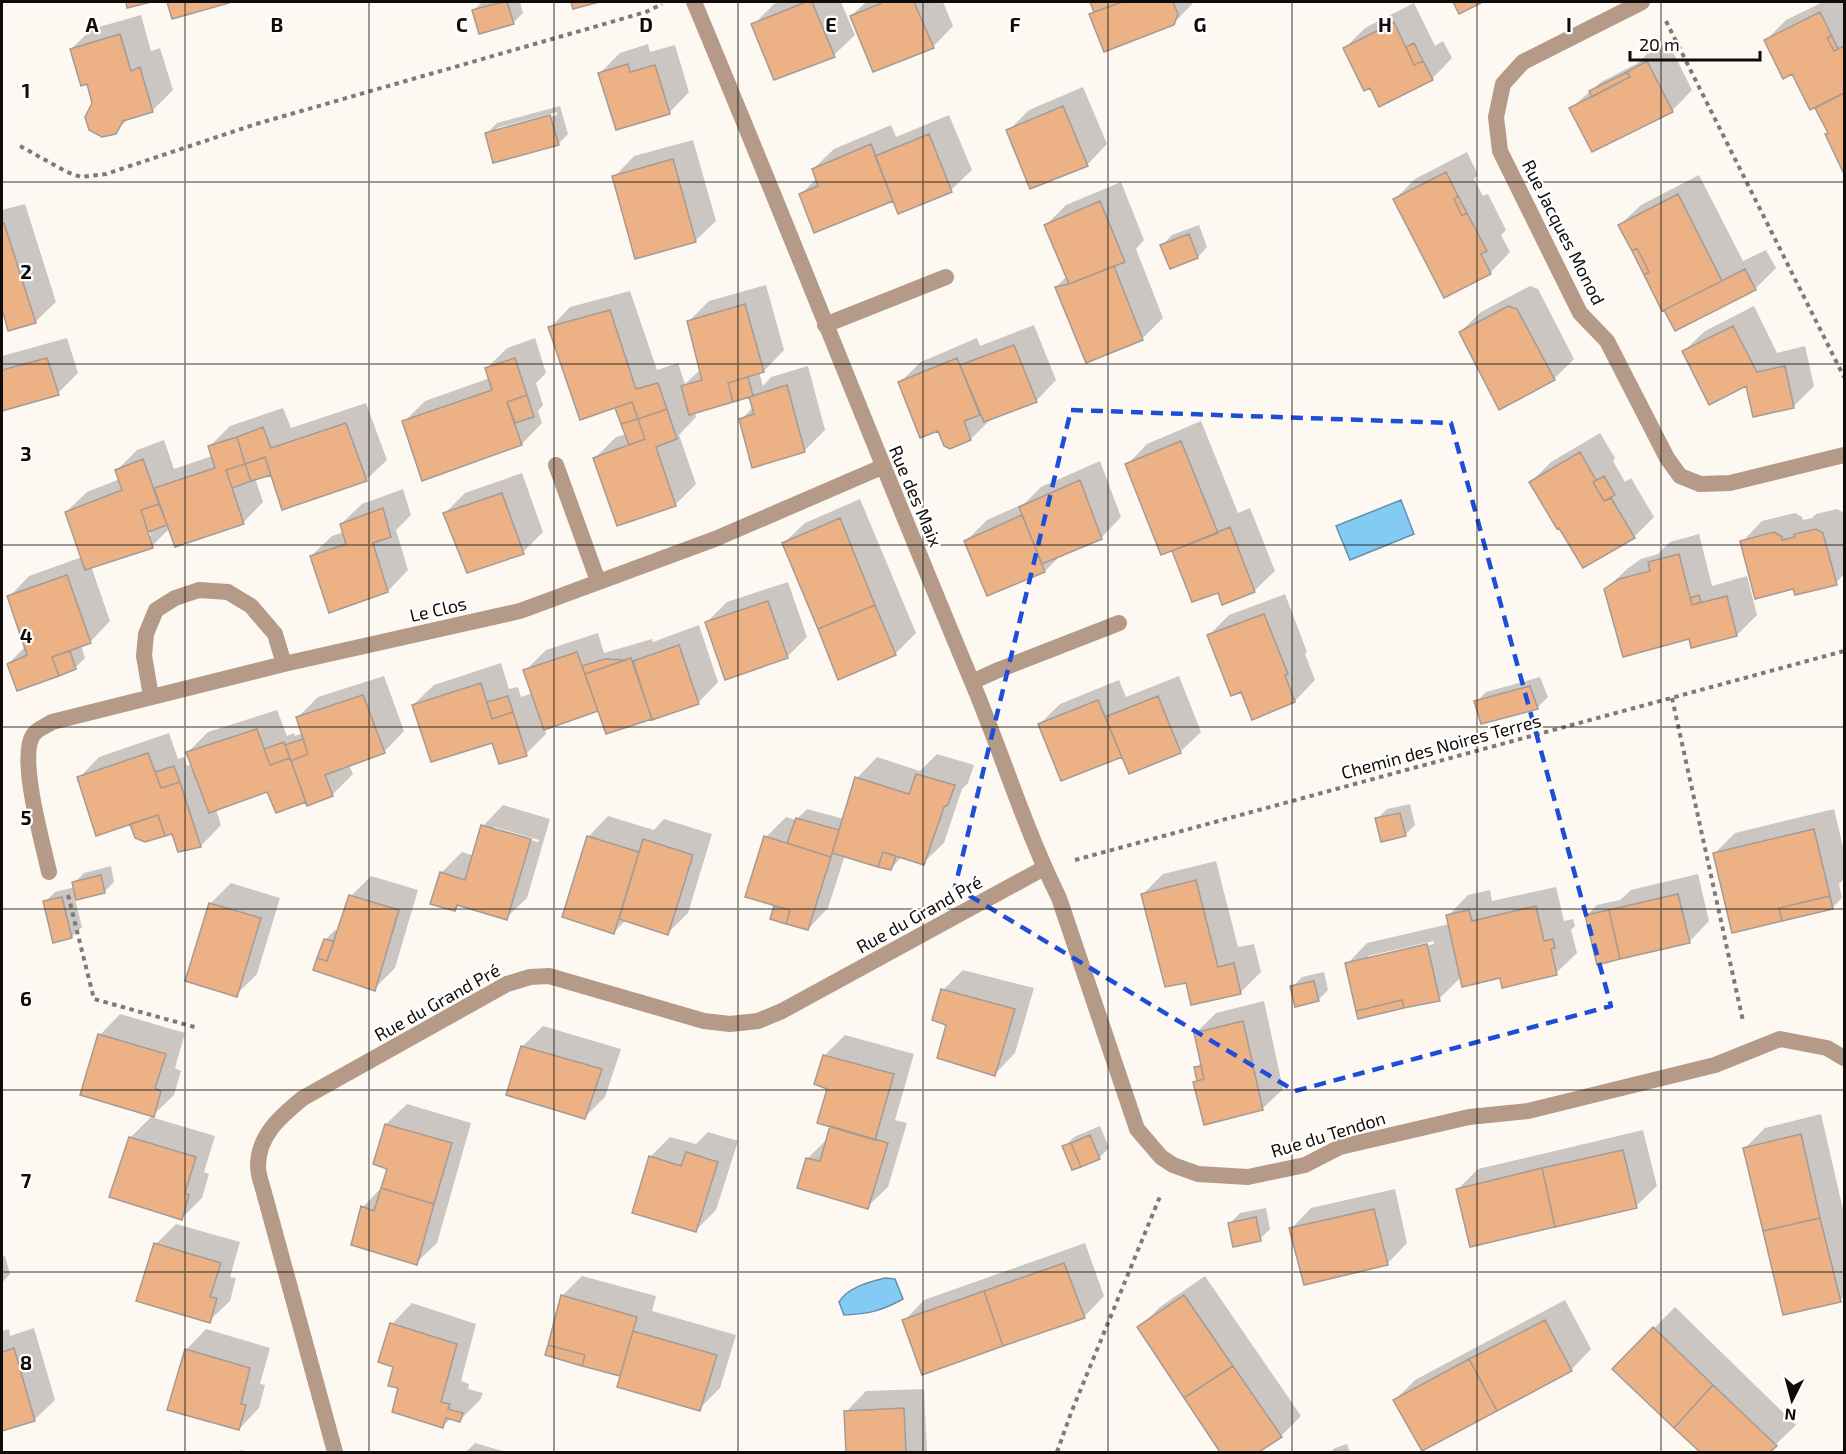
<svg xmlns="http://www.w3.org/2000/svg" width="1846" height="1454" viewBox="0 0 1846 1454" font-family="'Exo 2',sans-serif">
  <rect width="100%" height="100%" fill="#fef8f3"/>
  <path fill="#84cbf3" stroke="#6192ad" stroke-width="1.5" d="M1401,500L1414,534L1350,560L1336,526Z
    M885,1278L895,1279L903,1299C881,1311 869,1314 844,1315L839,1302C848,1287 869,1282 885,1278Z"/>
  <path fill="#0003" fill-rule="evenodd" d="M169,2H229L173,18Z
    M482,2H520L523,13L513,23L474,10Z
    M781,2H841L855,35L834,55L753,25L774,4Z
    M866,2H943L953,26L933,47L851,16Z
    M1092,2H1194L1173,24L1091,14L1095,10Z
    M1823,2H1844V170L1826,135L1829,132L1815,106L1793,72L1766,40L1786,20Z
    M1414,3L1435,46L1443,41L1452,58L1432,79L1370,86L1345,48L1365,28Z
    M141,15L151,51L160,48L173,90L152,111L130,117L115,132L71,49L92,29Z
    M1668,42L1692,90L1672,111L1571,108L1601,82L1638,63L1649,52Z
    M648,44L650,52L675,45L689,92L669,113L600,73L620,53Z
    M1083,87L1107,144L1087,165L1008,131L1029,110Z
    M560,106L568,134L558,144L487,133L497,123ZM557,112V115L497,131V128Z
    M949,115L972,170L951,190L894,199L801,194L817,178L813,169L834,149L891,125L896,137Z
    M693,140L716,221L695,241L614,177L634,156Z
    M1467,152L1478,175L1474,179L1483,196L1488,194L1506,230L1501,235L1510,252L1490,273L1395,199L1415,179Z
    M1699,175L1743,261L1766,250L1776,268L1755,289L1676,329L1620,225L1641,205Z
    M1121,182L1144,240L1136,249L1163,318L1142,339L1056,287L1067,276L1046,225L1066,205Z
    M25,204L56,302L35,322L9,330L2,304V210Z
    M1199,225L1207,247L1198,257L1162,245L1172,235Z
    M766,285L784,350L764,371L759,372L763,386L771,377L808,366L825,430L804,451L741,420L753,407L750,395L695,412L696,417L679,435L696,484L675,505L595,458L616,437L626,434L616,406L550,328L570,307L630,291L657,370L678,363L685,384L701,369L689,321L709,301Z
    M1530,286L1538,289L1574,359L1554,379L1460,332L1481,312Z
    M1754,306L1777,353L1805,346L1814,386L1794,406L1754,416L1747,384L1684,351L1705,331Z
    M1034,325L1056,380L1036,401L992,418L971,439L950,447L939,429L900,382L921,362L977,338L980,346Z
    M67,338L78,373L58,393L2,409V356Z
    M535,338L546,373L536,383L543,405L538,411L542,423L522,444L404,422L425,401L490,378L487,368L507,348Z
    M366,403L387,460L366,480L271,472L255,478L263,502L243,523L170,528L152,546L91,566L110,621L90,642L81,645L85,658L75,668L8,664L26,646L9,597L29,576L82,557L66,512L87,492L120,479L117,470L137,450L164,440L174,469L212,456L209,447L230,426L283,408L291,428ZM147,525L151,536H147L144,526Z
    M1201,421L1238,513L1250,508L1275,571L1254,591H1218L1193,600L1173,549L1127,465L1147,444Z
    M1600,433L1615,458L1613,461L1625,482L1631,478L1654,517L1634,537L1531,482L1551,462Z
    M1100,461L1121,517L1101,538L1061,555L1045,571L988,594L966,541L987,520L1025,503L1041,487Z
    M522,473L543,532L523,552L445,513L465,493Z
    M403,489L411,515L396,530L408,570L388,591L311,556L332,536L344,532L341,524L362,504Z
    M860,499L916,633L895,654L784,543L805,523Z
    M1837,509L1844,513V574L1836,583L1794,587L1742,542L1762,521L1795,513L1802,517L1803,520L1812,518L1816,514Z
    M1699,534L1712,586L1747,576L1757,615L1737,635L1690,638L1606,589L1627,569L1641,559L1658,554L1670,542Z
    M788,582L807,637L787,657L707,622L727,602Z
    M1285,594L1307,652L1305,654L1315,680L1295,701L1242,690L1209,635L1229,615Z
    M699,625L718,682L698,703L599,709L545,729L546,734L526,754L413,705L434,685L501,663L509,689L518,687L521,697L533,693L525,671L546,650L598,633L604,653L652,639L653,642ZM591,670L583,678V674Z
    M384,676L404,731L384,752L349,765L353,774L332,795L307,800L268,790L216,809L221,825L201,846L179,850L173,832L131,823L79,778L99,757L169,733L178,759L184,757L187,766L192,764L188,752L208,732L277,710L287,736L294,733L295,736L303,733L297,718L318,697Z
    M1179,676L1201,732L1180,752L1123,755L1040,724L1060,704L1119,680L1126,697Z
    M1540,677L1548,697L1538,707L1482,722L1476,702L1486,692Z
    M937,754L974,765L968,783L962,789L944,843L923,863L902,856L891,869L845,855L828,908L808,929L775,906L777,905L766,837L786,817L796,820L807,809L844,819L857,778L877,757L920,771Z
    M1410,804L1415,825L1405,835L1377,819L1387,809Z
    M503,805L550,819L527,898L506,918L460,904L455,909L441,873L462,852L474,856L483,826ZM494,827L539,840L538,842L494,830Z
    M1834,809L1844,851V879L1839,884L1842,898L1832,908L1714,854L1735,833Z
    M608,816L654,830L664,819L712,834L688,913L668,933L626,920L614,932L588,837Z
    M1216,861L1238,947L1254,944L1261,972L1241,992L1192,1003L1187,981L1143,894L1163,874Z
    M111,866L114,882L104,892L75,899L82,927L72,937L45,902L55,892L75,887L74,883L84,873Z
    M1698,874L1709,921L1689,942L1587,915L1597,905L1620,900L1631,890Z
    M371,876L418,890L395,968L374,989L325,940L335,930L339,931L351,896Z
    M231,883L280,898L257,974L236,995L210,904Z
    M1556,887L1564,921L1573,919L1575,926L1571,930L1577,953L1556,973L1461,977L1439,999L1347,964L1367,943L1449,924L1448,916L1468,895L1490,890L1492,901ZM1434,941V944L1368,959V956Z
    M963,970L1034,988L1015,1053L995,1074L948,1024L943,990Z
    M1324,972L1328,990L1318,1000L1292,987L1302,977Z
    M1264,1001L1283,1089L1262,1109L1195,1082L1198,1079L1196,1068L1202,1062L1196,1033L1216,1013Z
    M120,1014L185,1033L175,1068L181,1071L174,1095L151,1117L215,1136L204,1172L209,1174L202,1198L182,1218L130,1138L153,1115L100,1035Z
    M543,1026L621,1049L605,1097L585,1117L507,1094L523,1046Z
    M845,1035L914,1054L895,1120L907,1123L888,1187L867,1207L808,1158L828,1138L832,1125L829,1089L816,1084L825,1055Z
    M407,1104L471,1123L437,1243L416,1263L363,1207L383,1186L389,1168L386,1124Z
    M1821,1114L1844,1214V1296L1840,1301L1744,1149L1765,1128Z
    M1100,1126L1109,1148L1099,1158L1064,1147L1074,1137Z
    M1643,1130L1657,1186L1636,1206L1458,1189L1478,1169Z
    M708,1132L738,1141L716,1210L696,1230L650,1157L670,1137L696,1144Z
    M1395,1189L1407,1243L1387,1264L1291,1229L1311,1208Z
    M1266,1208L1270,1229L1260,1239L1230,1223L1240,1213Z
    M176,1224L240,1242L230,1277L236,1278L230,1301L209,1321L156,1244Z
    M1085,1243L1104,1296L1084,1317L904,1321L924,1300Z
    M5,1256L10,1274L2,1283V1257Z
    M582,1276L656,1296L652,1311L736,1335L720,1388L699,1409L621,1375L547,1354L562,1296Z
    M1205,1276L1301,1416L1281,1436L1257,1452H1222L1139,1328L1160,1307Z
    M1565,1300L1591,1349L1571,1370L1395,1400L1415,1380Z
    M412,1303L476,1324L461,1381L469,1384L468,1389L483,1393L480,1400L460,1420L451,1418L443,1426L400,1387L395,1366L392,1324Z
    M1675,1307L1796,1425L1768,1452H1702L1614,1369Z
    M34,1328L55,1400L34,1420L2,1430V1331L9,1329L10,1336Z
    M206,1329L270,1348L260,1384L265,1385L259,1408L239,1429L186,1350Z
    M924,1389L927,1452H848L846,1412L866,1391Z
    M475,1443L506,1452H466Z
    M1347,1444L1350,1452H1331L1335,1448Z
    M240,1450L250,1452H237Z"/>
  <path fill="#ecb185" stroke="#a59b94" stroke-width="1.5" d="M126,2H151L127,8Z
    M167,2H229V3L172,19Z
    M502,2H507L514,24L479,34L472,10Z
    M571,2H599L573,9Z
    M806,2H812L835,57L774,80L751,24Z
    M884,2H914L934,48L873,72L850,16Z
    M1090,2H1122L1094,12Z
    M1122,2H1173L1178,14L1174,25L1104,52L1089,14Z
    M1453,2H1483L1459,14Z
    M1820,12L1832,36L1827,38L1834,51L1844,46V93L1810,110L1792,74L1783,79L1764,40Z
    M1394,22L1414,65L1423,61L1433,80L1379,107L1370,88L1364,91L1343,48Z
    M120,34L131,71L140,67L153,112L123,121L116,134L102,137L89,130L85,117L92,103L87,84L81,86L70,49Z
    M1832,36L1838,49L1834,51L1827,38Z
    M1414,43L1423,61L1414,65L1406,47Z
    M1647,61L1673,112L1592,152L1569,108L1630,77L1627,72Z
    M628,64L630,72L655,65L670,114L616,130L598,73Z
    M1627,72L1630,77L1592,97L1589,91Z
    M1844,93V174L1825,134L1828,133L1815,108Z
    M1063,106L1088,166L1030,189L1006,130Z
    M550,115L559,145L493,163L485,133Z
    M929,134L952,192L898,214L875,156Z
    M871,144L893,201L814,233L799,194L818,186L812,169Z
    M673,159L696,242L635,259L612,176Z
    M1446,172L1458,196L1454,199L1462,216L1467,213L1487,251L1481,254L1491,274L1444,298L1393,199Z
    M1678,194L1722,281L1662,311L1644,275L1649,272L1637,248L1632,251L1618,225Z
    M1458,196L1467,213L1462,216L1454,199Z
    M1100,201L1125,262L1069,284L1044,225Z
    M4,223L36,323L8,331L2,309V224Z
    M1189,234L1198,258L1170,269L1160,245Z
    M1637,248L1649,272L1644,275L1632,251Z
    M1114,266L1143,340L1086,363L1055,287L1069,284Z
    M1745,269L1756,290L1675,331L1664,310Z
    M745,304L764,372L728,383L733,402L689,415L681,386L702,380L687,321Z
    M1508,306L1517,309L1555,380L1499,410L1459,332Z
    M610,310L636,389L658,383L667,409L638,419L632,402L580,420L548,327Z
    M1733,326L1757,372L1785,366L1794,408L1753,417L1746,386L1709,405L1682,351Z
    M1014,345L1037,402L984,422L960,365Z
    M47,358L59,395L2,411V370Z
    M515,358L527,395L507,402L522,445L422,481L402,421L492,390L485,368Z
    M957,358L980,415L964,421L971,440L950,449L944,446L938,431L920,438L898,382Z
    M748,377L753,396L733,402L728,383Z
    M787,385L805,452L752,468L739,419L754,414L749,397Z
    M527,395L534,417L515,423L507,402Z
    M632,402L638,419L621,424L615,408Z
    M667,409L677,439L656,447L676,506L617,526L593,458L645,439L638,419Z
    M638,419L645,439L629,445L621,424Z
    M346,423L367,481L282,510L265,457L245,464L237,437L263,427L271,448Z
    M237,437L245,464L226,470L244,524L175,547L154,488L215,468L208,446Z
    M1181,441L1218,533L1161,555L1125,464Z
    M1580,452L1596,480L1593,482L1604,501L1611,498L1635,538L1583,568L1559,528L1557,529L1529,482Z
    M265,457L271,475L251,481L245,464Z
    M143,459L159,504L141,510L153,548L85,570L65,512L122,490L115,470Z
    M245,464L251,481L232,488L226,470Z
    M1604,476L1615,495L1604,501L1593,482Z
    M1080,480L1102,539L1042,564L1019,507Z
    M502,493L524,554L467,573L443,513Z
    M159,504L167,525L148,532L141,510Z
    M383,508L391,537L373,543L388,592L329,613L310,556L346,544L340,524Z
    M1022,515L1045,572L987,596L964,541Z
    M840,518L875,605L818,629L782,543Z
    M1230,527L1255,592L1222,605L1218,593L1192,602L1172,551Z
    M1816,529L1823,533L1837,585L1795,595L1793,589L1755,599L1740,541L1774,532L1782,537V540L1795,537L1794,534Z
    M1679,554L1692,605L1727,596L1737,636L1691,648L1689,639L1623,657L1604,589L1619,579L1650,571L1648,562Z
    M67,575L91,643L52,657L59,676L17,691L7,664L27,655L7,596Z
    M1699,595L1701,602L1692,605L1690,598Z
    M768,601L788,658L725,680L705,622Z
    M875,605L896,655L838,680L818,629Z
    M1264,614L1288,674L1285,675L1295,702L1252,720L1241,692L1231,696L1207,635Z
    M679,645L699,704L652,720L633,661Z
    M70,651L76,669L59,676L52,657Z
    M577,652L598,711L544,730L523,670Z
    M631,658L652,719L606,734L585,674Z
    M605,659L626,660L585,674L582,666Z
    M481,683L492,719L513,712L527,756L499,764L492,743L431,762L412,705Z
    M1530,686L1538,709L1481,724L1474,701Z
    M363,695L385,753L325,775L333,796L307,806L291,761L308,754L296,717Z
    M508,696L513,712L492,719L487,702Z
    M1158,696L1181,753L1129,774L1105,717Z
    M1098,700L1122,757L1061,781L1038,724Z
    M257,729L270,765L290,758L306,802L276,813L267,792L209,813L186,752Z
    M303,739L308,754L291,761L285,745Z
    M284,742L290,758L270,765L264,749Z
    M148,753L161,788L180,782L201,847L178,852L172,834L165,836L158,815L96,836L77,777Z
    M174,766L180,782L161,788L155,772Z
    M916,774L955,785L948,805L944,807L924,865L883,852L878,867L832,853L855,777L909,794Z
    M1400,813L1406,836L1381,842L1375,818Z
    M158,815L165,836L145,842L135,838L130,824Z
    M796,818L839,830L831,857L787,843Z
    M481,825L531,839L507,920L457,905L455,911L430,904L440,872L465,880Z
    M1814,829L1830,896L1779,908L1782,921L1732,933L1713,853Z
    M587,836L639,852L614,934L562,917Z
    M764,836L831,857L808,930L786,924L790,910L745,897Z
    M643,839L693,855L668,935L619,919Z
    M883,852L896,856L891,870L878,867Z
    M101,875L105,893L76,900L72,882Z
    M1196,880L1218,967L1234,963L1241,994L1191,1005L1186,983L1165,987L1141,894Z
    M1678,894L1690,943L1620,959L1609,910Z
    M349,895L399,910L375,991L313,970L317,958L327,961Z
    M1830,896L1833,909L1782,921L1779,908Z
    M62,897L72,938L53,943L43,901Z
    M209,903L261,918L237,997L185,981Z
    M774,906L790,910L786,924L770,919Z
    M1536,906L1544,941L1553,939L1555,948L1551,949L1557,975L1502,988L1500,978L1462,987L1446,915L1469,910L1472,921Z
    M1609,910L1620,959L1597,965L1585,915Z
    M324,939L334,941L327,961L317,958Z
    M1427,944L1440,1001L1404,1008L1402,1000L1356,1011L1345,963Z
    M1314,981L1319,1001L1295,1007L1290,986Z
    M941,989L1015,1009L995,1076L937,1058L946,1025L932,1020Z
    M1402,1000L1404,1008L1358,1019L1356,1011Z
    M1243,1021L1263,1110L1204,1125L1193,1082L1204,1079L1194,1033Z
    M98,1034L166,1054L155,1088L161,1091L154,1117L80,1095Z
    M521,1046L602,1069L585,1119L506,1095Z
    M823,1055L894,1074L875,1140L817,1123L827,1089L814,1084Z
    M1201,1066L1204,1079L1197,1081L1194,1067Z
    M385,1124L452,1143L434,1204L381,1188L387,1169L373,1164Z
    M830,1126L888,1143L868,1209L797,1188L806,1158L820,1161Z
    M1801,1134L1820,1218L1763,1231L1743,1148Z
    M1090,1135L1100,1159L1081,1167L1071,1143Z
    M129,1137L196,1157L185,1193L189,1195L182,1220L109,1197Z
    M1071,1143L1081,1167L1072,1170L1062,1146Z
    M1623,1150L1637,1208L1555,1227L1542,1168Z
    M686,1152L718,1162L696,1232L632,1213L649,1156L681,1166Z
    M1542,1168L1555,1227L1470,1247L1456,1189Z
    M381,1188L434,1204L417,1265L351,1245L361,1206L374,1211Z
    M1374,1209L1388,1265L1304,1285L1289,1228Z
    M1256,1217L1261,1241L1233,1247L1228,1223Z
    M1820,1218L1841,1302L1783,1315L1763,1231Z
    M154,1243L221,1263L210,1297L217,1298L210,1323L136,1301Z
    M1064,1263L1085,1318L1003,1346L984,1291Z
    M984,1291L1003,1346L922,1375L902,1320Z
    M561,1295L637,1317L620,1376L582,1366L585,1355L548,1345Z
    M1184,1295L1233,1366L1184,1398L1137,1327Z
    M1545,1320L1572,1371L1497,1411L1469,1359Z
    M390,1323L457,1344L441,1402L450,1404L448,1409L463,1413L460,1422L446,1418L443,1428L392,1412L398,1388L388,1386L393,1367L378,1362Z
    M1653,1327L1713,1385L1674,1428L1612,1369Z
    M633,1331L717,1355L700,1411L617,1387Z
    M548,1345L585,1355L582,1366L545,1355Z
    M14,1348L35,1421L2,1431V1352Z
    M185,1349L250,1368L241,1404L246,1405L239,1430L167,1410Z
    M1469,1359L1497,1411L1422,1451L1393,1400Z
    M1233,1366L1282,1437L1259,1452H1220L1184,1398Z
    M1713,1385L1777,1446L1770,1452H1700L1674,1428Z
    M904,1408L906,1452H846L844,1411Z"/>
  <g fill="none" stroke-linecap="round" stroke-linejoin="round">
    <path stroke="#7f7a77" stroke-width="4" stroke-dasharray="4.5 4.5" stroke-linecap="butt" d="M1666,21L1844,377
      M20,146L67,172L81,177L106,174L256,124L646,12L662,4
      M1672,698L1743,1021
      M1075,860L1844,651
      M68,895L94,999L198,1028
      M1057,1452L1071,1413L1161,1194"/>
    <path stroke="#b49a87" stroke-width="16" d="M694,2C788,226 876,452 970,677C1001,750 1024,827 1059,898L1137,1129L1161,1157L1173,1165L1198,1174L1248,1177L1305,1165L1340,1147L1469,1117L1528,1111L1715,1065L1780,1039L1827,1048L1844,1058
      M1642,2L1523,62L1503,84L1496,117L1500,151L1580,313L1607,341L1667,458L1680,476L1700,484L1730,483L1844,455
      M825,325L946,277
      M556,465L598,581
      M972,682L996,671L1119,623
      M151,696L144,656L146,634L156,610L175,598L199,590L228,592L251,606L275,634L284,664
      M49,872C43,844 18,758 33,735C37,729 46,726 52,722L284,664L520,611L715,539L882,467
      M335,1452L263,1189C261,1182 258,1174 258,1166C258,1135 281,1116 303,1098L507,984L530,977L549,976L704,1021L730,1024L758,1021L782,1011L1044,868"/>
  </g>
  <path fill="none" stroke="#1d4ed8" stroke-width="4.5" stroke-dasharray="12 8" stroke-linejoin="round" d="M1071,410L1451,423L1611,1006L1295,1091L955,887Z"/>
  <path fill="none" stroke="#100c0a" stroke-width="1.5" stroke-opacity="0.55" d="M185,2V1452M369,2V1452M554,2V1452M738,2V1452M923,2V1452M1108,2V1452M1292,2V1452M1477,2V1452M1661,2V1452M2,182H1844M2,364H1844M2,545H1844M2,727H1844M2,909H1844M2,1090H1844M2,1272H1844"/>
  <g text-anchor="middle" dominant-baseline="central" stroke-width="4.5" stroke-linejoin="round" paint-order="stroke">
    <g font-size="18" fill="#100c0a" stroke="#fff">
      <text transform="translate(1564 232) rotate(63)">Rue Jacques Monod</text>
      <text transform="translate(916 496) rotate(67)">Rue des Maix</text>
      <text transform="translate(438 609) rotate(-13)">Le Clos</text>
      <text transform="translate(1441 746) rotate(-15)">Chemin des Noires Terres</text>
      <text transform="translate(919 914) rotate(-29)">Rue du Grand Pré</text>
      <text transform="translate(437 1002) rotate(-29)">Rue du Grand Pré</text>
      <text transform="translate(1328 1134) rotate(-17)">Rue du Tendon</text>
    </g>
  </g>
  <g font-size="20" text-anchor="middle" font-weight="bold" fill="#100c0a" stroke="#fff" stroke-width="4.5" stroke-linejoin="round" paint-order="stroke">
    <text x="92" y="32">A</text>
    <text x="277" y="32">B</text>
    <text x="462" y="32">C</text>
    <text x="646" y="32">D</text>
    <text x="831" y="32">E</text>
    <text x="1015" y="32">F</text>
    <text x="1200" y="32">G</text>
    <text x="1385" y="32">H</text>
    <text x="1569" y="32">I</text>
    <text x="26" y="98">1</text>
    <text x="26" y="279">2</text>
    <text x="26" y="461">3</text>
    <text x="26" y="643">4</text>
    <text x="26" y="825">5</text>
    <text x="26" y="1006">6</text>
    <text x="26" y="1188">7</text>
    <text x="26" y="1370">8</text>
  </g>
  <rect width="1846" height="1454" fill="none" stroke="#100c0a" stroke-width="6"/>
  <g transform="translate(1792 1400) rotate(186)" stroke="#ffffff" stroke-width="4.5" paint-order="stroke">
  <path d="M0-4.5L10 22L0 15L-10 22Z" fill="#100c0a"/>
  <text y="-9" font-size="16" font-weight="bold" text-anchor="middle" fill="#100c0a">N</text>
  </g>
  <path d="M1630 51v9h130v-9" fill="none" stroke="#100c0a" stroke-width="3"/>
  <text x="1639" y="51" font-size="18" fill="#100c0a" stroke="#ffffff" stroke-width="4.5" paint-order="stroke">20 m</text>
</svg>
